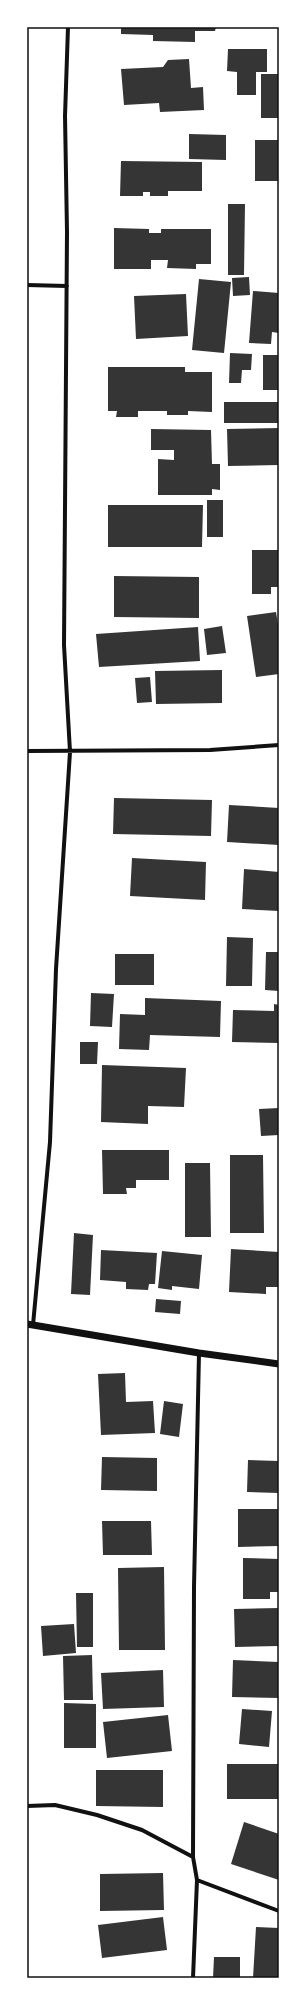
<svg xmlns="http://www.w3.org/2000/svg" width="306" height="2005" viewBox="0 0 306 2005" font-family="'Nunito Sans',sans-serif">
  <rect width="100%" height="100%" fill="#fff"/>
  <path fill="#353535" d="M121,27H216L215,31H195V42L153,41V35L121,34Z
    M228,49H267V72H256V95H237V72L227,71Z
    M189,59L191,88L203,87L204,110L160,112L159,103L124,105L121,69L163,67L168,60Z
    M261,74H279V118H261Z
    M189,134L226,135V160L189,159Z
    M255,140H279V181H255Z
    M121,161L202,162V191H168V196H150V192H143V196H120Z
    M228,204H245L244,275H228Z
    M114,228L149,229V233H161V229H211V264H196V269L167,268L168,260H151V269H114Z
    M249,277L250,295L233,296L232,278Z
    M199,279L231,282L224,353L192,350Z
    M253,291L279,293V333L272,332L271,344L249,343Z
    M186,294L188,336L136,339L134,296Z
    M230,353L252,354L251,370H242L241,383H229Z
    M263,355H279V390H263Z
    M108,367H185V372H212V412L188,411V415H167V411H138V417H116L117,411H108Z
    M224,402H279V423H224Z
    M279,428V465L228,466L227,429Z
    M151,429L211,430L212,464H220V490L212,489V495H158V459L174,460V450H151Z
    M207,500H223V537H207Z
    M108,505H203L202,547H108Z
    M252,550H279V587H271V594H252Z
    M114,576L199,577V618L114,617Z
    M276,612L279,631V674L256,677L247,616Z
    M222,626L226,653L207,655L204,629Z
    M198,627L200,661L99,667L96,634Z
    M222,670V703L156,704L155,671Z
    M150,677L152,702L137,703L135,678Z
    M114,798L212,800L211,836L113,834Z
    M229,805L279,808V845L227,842Z
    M132,858L206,862L205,900L130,896Z
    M244,869L279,872V911L242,909Z
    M227,937L253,938L252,986H226Z
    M266,952H279V991L265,990Z
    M115,954H154V985H115Z
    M91,993L114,994L112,1027L90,1026Z
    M145,998L221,1001L220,1037L150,1035L149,1050L119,1049L120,1014L145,1015Z
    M274,1004L279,1005V1043L232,1042L233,1010L274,1011Z
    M80,1042H98L97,1064H80Z
    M102,1065L186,1068L184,1107L148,1106V1124L101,1122Z
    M279,1108V1135L261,1136L259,1109Z
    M102,1150H169V1180H136V1188H126L127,1194H103Z
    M230,1155H263L264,1233H230Z
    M185,1163H210L211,1237H185Z
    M74,1233L93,1235L90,1295L71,1294Z
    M231,1249L279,1252V1287H266V1294L229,1292Z
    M101,1250L157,1253L155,1284H149L148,1290L126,1289V1282L100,1280Z
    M162,1251L202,1255L199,1289L172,1286V1290L158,1288Z
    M156,1299L181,1301L180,1314L155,1312Z
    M125,1373L126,1402L153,1401L155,1433L101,1435L98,1374Z
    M164,1401L183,1404L179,1437L160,1434Z
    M102,1457L157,1458V1491L101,1490Z
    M248,1460L279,1461V1493L247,1492Z
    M238,1509H279V1546L238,1547Z
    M102,1521H151L152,1555H103Z
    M243,1558L279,1559V1592H270V1599H243Z
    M164,1567L165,1650H119L118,1568Z
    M76,1593H93V1647H77Z
    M279,1608V1646L235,1647L234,1609Z
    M74,1624L76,1653L43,1656L41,1626Z
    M92,1655L93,1700H64L63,1656Z
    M233,1660L279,1662V1698L232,1697Z
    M163,1670L164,1707L103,1709L101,1673Z
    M64,1703L96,1704V1748H64Z
    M242,1709L272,1711L269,1747L239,1744Z
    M168,1715L172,1751L107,1758L103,1722Z
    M227,1764H279V1799H227Z
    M96,1770H163V1807L96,1806Z
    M244,1822L279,1834V1880L231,1864Z
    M163,1873L164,1910L100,1911V1874Z
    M163,1917L167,1950L102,1958L98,1925Z
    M256,1927L279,1928V1978H253Z
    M214,1957H240V1978H213Z"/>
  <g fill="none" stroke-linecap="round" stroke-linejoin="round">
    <path stroke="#111" stroke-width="4" d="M27,285L67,286
      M27,751L210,750L279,745
      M33,1325L50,1142L56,969L70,752L64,645L67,232L65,116L68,27
      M27,1806L55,1805L97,1815L142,1830L193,1857
      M197,1880L279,1911
      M193,1978L197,1880L193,1857L194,1587L199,1353"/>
    <path stroke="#111" stroke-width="7" d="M27,1324L199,1353L279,1364"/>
  </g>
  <rect width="306" height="2005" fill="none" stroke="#ffffff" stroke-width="56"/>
  <rect x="28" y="28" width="250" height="1949" fill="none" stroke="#111" stroke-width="1.5"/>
</svg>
